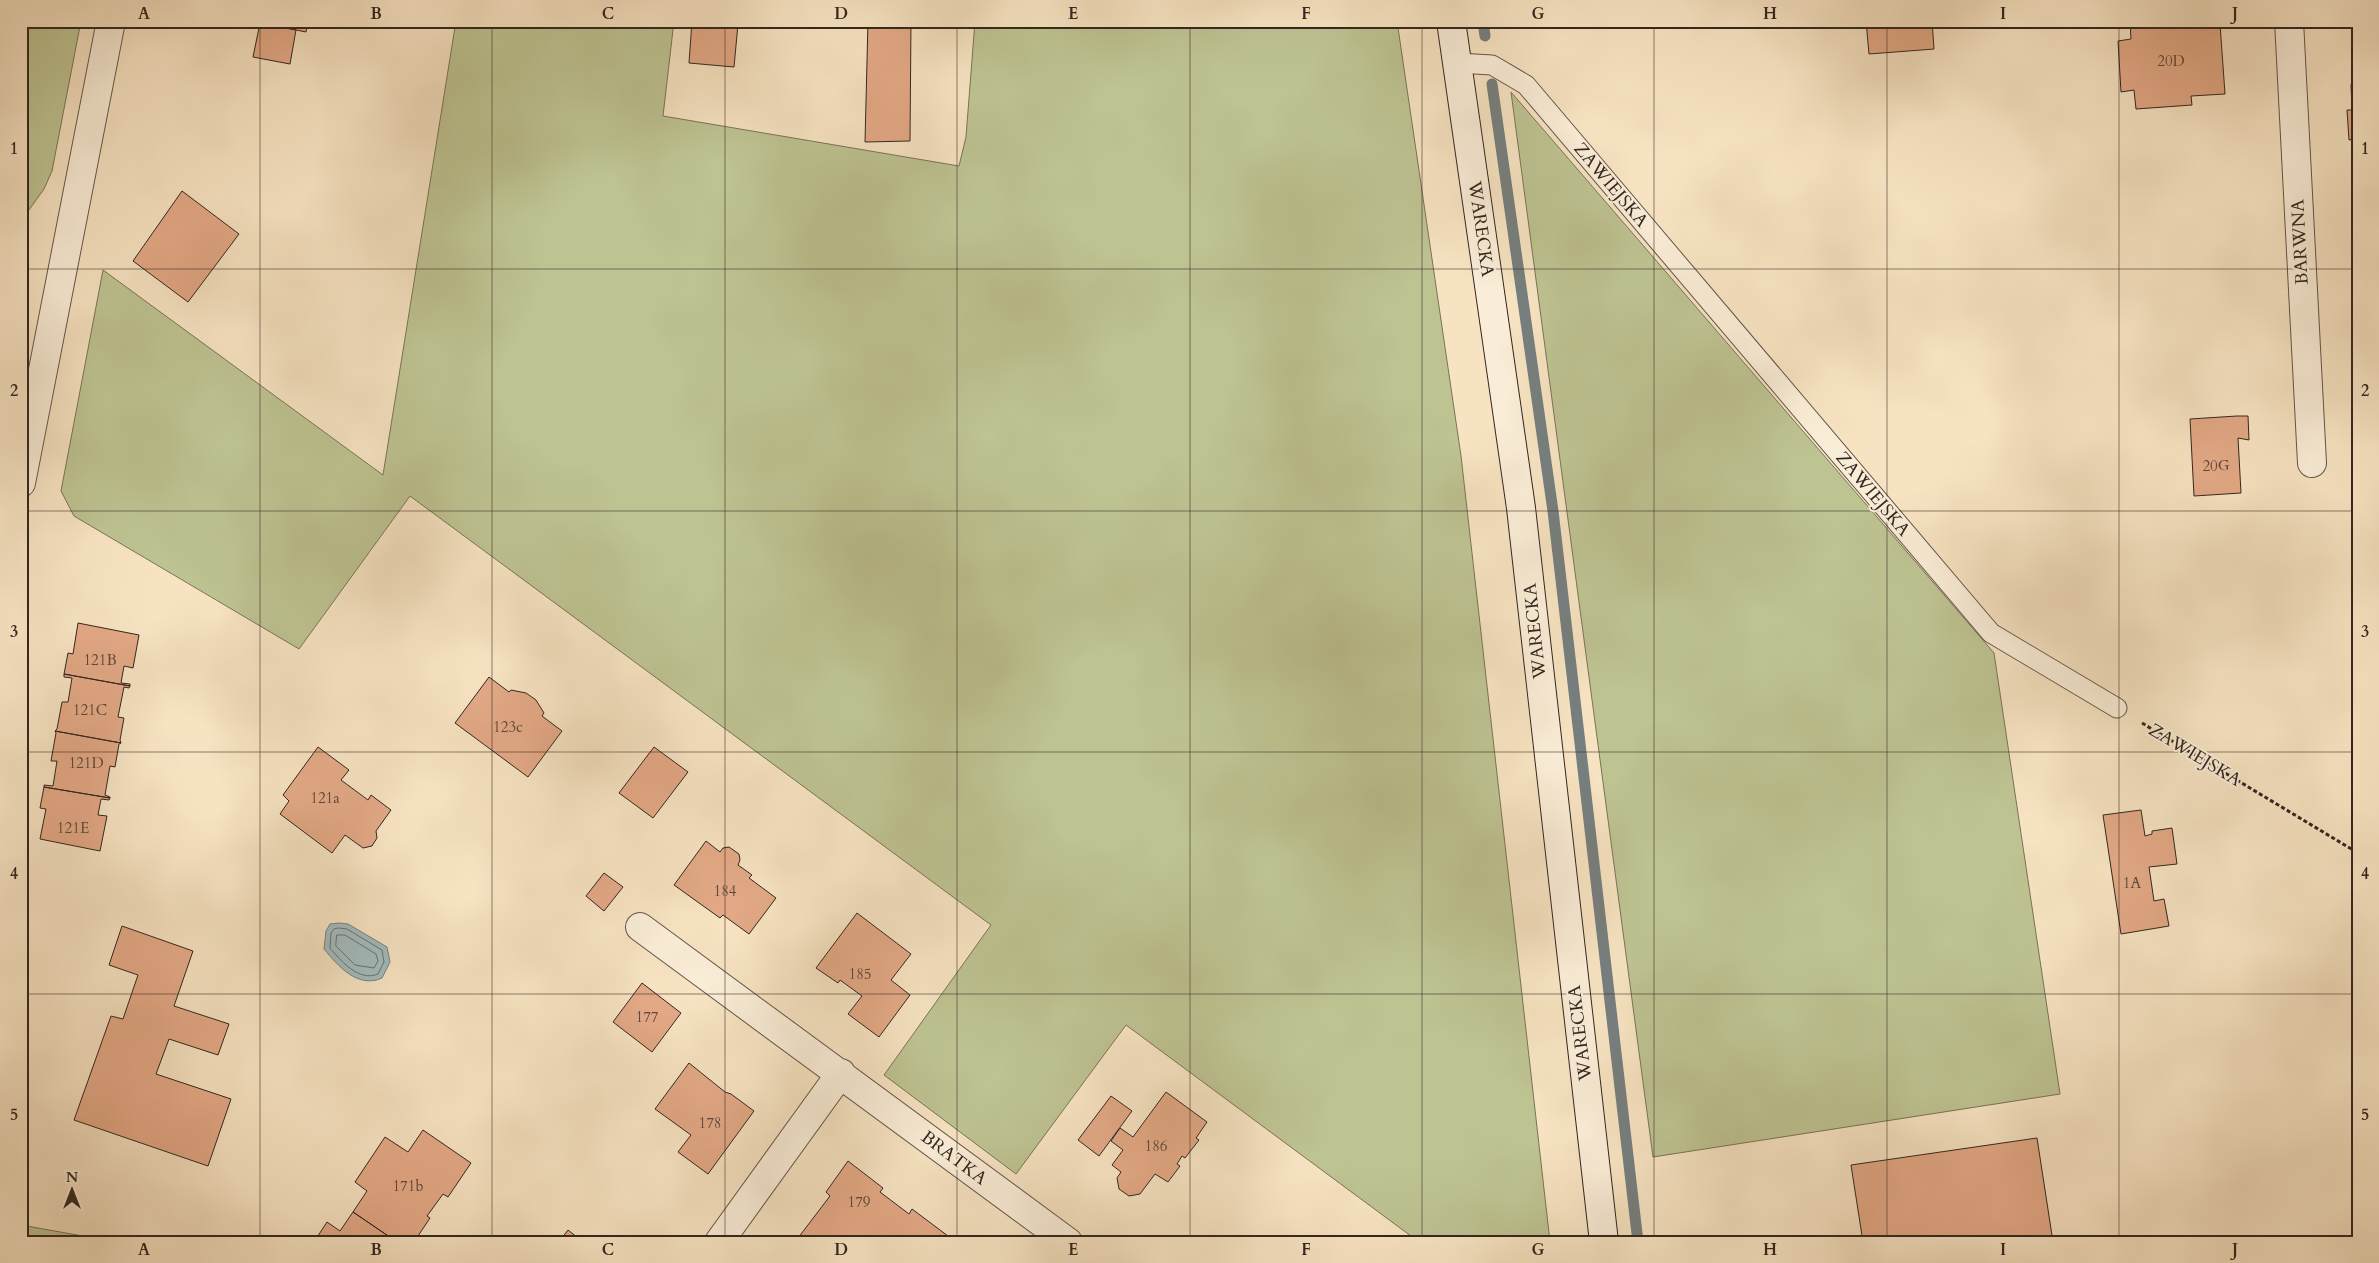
<svg xmlns="http://www.w3.org/2000/svg" width="2379" height="1263" viewBox="0 0 2379 1263" font-family="Cardo,serif">
  <rect width="100%" height="100%" fill="#f7e3c2"/>
  <filter id="stains"><feTurbulence type="fractalNoise" baseFrequency=".004" numOctaves="4"/><feColorMatrix values="0 0 0 0 .2 0 0 0 0 .09 0 0 0 0 .02 0 0 0 .5 -.17"/></filter>
  <radialGradient id="worn" r=".72"><stop offset=".6" stop-color="#630" stop-opacity="0"/><stop offset="1" stop-color="#630" stop-opacity=".3"/></radialGradient>
  <path fill="#bec392" stroke="#787459" d="M21,21H81L52,171L44,189L26,214L21,211Z
    M456,21H674L663,116L959,166L966,137L975,21H1397L1461,456L1550,1242H1419L1126,1025L1016,1174L884,1075L991,925L410,496L299,649L74,516L61,491L103,270L383,475Z
    M1511,92L1994,653L2060,1094L1653,1157Z
    M21,1225L94,1238L93,1242H21Z"/>
  <path fill="#a2bbbe" stroke="#767f7f" d="M339,923L348,924L387,947L390,962L382,978C358,989 338,966 324,949L326,931L330,924Z"/>
  <g fill="none" stroke-linecap="round" stroke-linejoin="round">
    <path stroke="#6a706f" stroke-width="1" d="M339,928L347,929L382,950L384,962L378,974C359,982 341,961 330,948L331,933L334,929Z
      M337,935H345L376,954L378,961L374,968L355,965L336,946Z"/>
    <path stroke="#767f7f" stroke-width="11" d="M1483,21L1485,36
      M1492,84L1553,511L1638,1242"/>
  </g>
  <path fill="#e3a986" stroke="#332620" d="M252,21H308L306,32Z
    M692,21H751V25L738,24L734,67L689,63Z
    M868,21H911L910,141L865,142Z
    M1866,21H1932L1934,49L1869,54Z
    M2130,21H2186V26L2220,24L2225,94L2191,96L2192,105L2136,109L2134,90L2121,92L2118,41L2131,39Z
    M260,23L296,30L290,64L253,57Z
    M2351,84H2358V165H2356L2354,139L2349,140L2347,110H2352Z
    M182,191L239,234L188,302L133,261Z
    M2355,209H2358V261V258Z
    M2237,416H2248L2249,440L2238,438L2241,493L2194,496L2190,419Z
    M78,623L139,635L133,668L124,666L121,683L130,684V686L64,674L68,653L73,654Z
    M64,674L130,686L129,688L124,687L118,717L124,718L120,740L121,743L55,731L57,729L62,702H68L72,678L64,677Z
    M489,677L509,692L511,690L526,693L536,700L544,713L542,716L562,731L528,777L455,723Z
    M55,731L121,743L119,744L115,767L110,766L105,795L110,797V798L44,787V785L53,786L57,761H51L56,733Z
    M318,747L349,770L341,780L368,800L371,795L391,810L376,831L377,838L372,846L363,848L345,835L332,853L280,814L289,801L283,795Z
    M654,747L688,772L653,818L619,793Z
    M44,787L110,798L109,800L101,799L98,815L107,816L100,851L40,839L46,809L40,808Z
    M2141,810L2145,836L2152,834V831L2172,828L2177,864L2149,867L2154,901L2164,899L2169,926L2121,934L2103,815Z
    M706,841L720,852L723,848L729,847L739,854L740,860L738,865L752,875L749,878L776,898L749,934L723,915L720,918L674,885Z
    M604,873L623,887L604,911L586,896Z
    M857,913L911,954L891,980L910,995L879,1037L848,1014L862,996L840,980L838,983L816,968Z
    M122,926L193,951L174,1006L229,1024L218,1055L169,1039L156,1074L231,1099L208,1166L74,1120L111,1016L123,1019L138,975L109,965Z
    M642,983L681,1013L652,1052L613,1022Z
    M689,1063L725,1092L731,1094L754,1111L708,1174L678,1152L691,1135L655,1109Z
    M1166,1092L1207,1122L1196,1138L1199,1140L1185,1158L1182,1156L1177,1164L1180,1166L1168,1182L1155,1174L1140,1194L1129,1196L1119,1189L1117,1178L1121,1172L1112,1165L1123,1150L1111,1141L1120,1128L1133,1137Z
    M1111,1096L1132,1111L1099,1156L1078,1140Z
    M423,1130L471,1163L448,1197L443,1194L427,1216L430,1218L414,1242H397L353,1212L367,1191L355,1182L385,1137L408,1152Z
    M2037,1138L2053,1242H1863L1851,1165Z
    M848,1161L883,1188L880,1192L909,1214L912,1209L956,1242H795L830,1196L826,1192Z
    M353,1212L397,1242H314L327,1222L340,1231Z
    M568,1230L583,1242H559Z"/>
  <g fill="none" stroke-linecap="round" stroke-linejoin="round">
    <g stroke="#645548" stroke-width="21">
      <path id="lane" d="M1457,63L1492,65L1526,85L1991,633L2117,708"/>
    </g>
    <g stroke="#645548" stroke-width="30">
      <path id="street" d="M2289,21L2312,463
        M21,483L111,21
        M640,927L1068,1242
        M719,1242L841,1073"/>
    </g>
    <g stroke="#332620" stroke-width="30">
      <path id="secondary" d="M1451,21L1521,508L1604,1242"/>
    </g>
    <path stroke="#332620" stroke-width="3" stroke-dasharray="4 2.5" stroke-linecap="butt" d="M2142,723L2358,853"/>
    <use href="#lane" stroke="#faedd7" stroke-width="19"/>
    <use href="#street" stroke="#faedd7" stroke-width="28"/>
    <use href="#secondary" stroke="#faedd7" stroke-width="28"/>
  </g>
  <path fill="none" stroke="#332620" stroke-width="1" stroke-opacity="0.55" d="M260,21V1242M492,21V1242M725,21V1242M957,21V1242M1190,21V1242M1422,21V1242M1654,21V1242M1887,21V1242M2119,21V1242M21,269H2358M21,511H2358M21,752H2358M21,994H2358"/>
  <g text-anchor="middle" dominant-baseline="central" stroke-width="4" stroke-linejoin="round" paint-order="stroke">
    <g font-size="15" fill="#5f473a">
      <text x="2171" y="61">20D</text>
      <text x="2216" y="466">20G</text>
      <text x="100" y="660">121B</text>
      <text x="90" y="710">121C</text>
      <text x="508" y="727">123c</text>
      <text x="86" y="763">121D</text>
      <text x="325" y="798">121a</text>
      <text x="73" y="828">121E</text>
      <text x="2132" y="883">1A</text>
      <text x="725" y="891">184</text>
      <text x="860" y="974">185</text>
      <text x="647" y="1017">177</text>
      <text x="710" y="1123">178</text>
      <text x="1156" y="1146">186</text>
      <text x="408" y="1186">171b</text>
      <text x="859" y="1202">179</text>
    </g>
    <g font-size="18" fill="#332620" stroke="#faedd7">
      <text transform="translate(1611 185) rotate(50)">ZAWIEJSKA</text>
      <text transform="translate(1481 229) rotate(82)">WARECKA</text>
      <text transform="translate(2300 242) rotate(-93)">BARWNA</text>
      <text transform="translate(1873 494) rotate(50)">ZAWIEJSKA</text>
      <text transform="translate(1535 631) rotate(-96)">WARECKA</text>
      <text transform="translate(2195 755) rotate(31)">ZAWIEJSKA</text>
      <text transform="translate(1580 1033) rotate(-97)">WARECKA</text>
      <text transform="translate(954 1158) rotate(37)">BRATKA</text>
    </g>
  </g>
  <rect width="2379" height="1263" fill="none" stroke="#f7e3c2" stroke-width="55"/>
  <g transform="translate(72 1190)" stroke="#faedd7" stroke-width="4" paint-order="stroke">
  <path d="M0-4L9 19L0 12L-9 19Z" fill="#332620"/>
  <text y="-8" font-size="14" font-weight="bold" text-anchor="middle" fill="#332620">N</text>
  </g>
  <rect x="28" y="28" width="2324" height="1208" fill="none" stroke="#332620" stroke-width="2"/>
  <g font-size="16" text-anchor="middle" font-weight="bold" fill="#332620">
    <text x="144" y="19">A</text>
    <text x="376" y="19">B</text>
    <text x="608" y="19">C</text>
    <text x="841" y="19">D</text>
    <text x="1073" y="19">E</text>
    <text x="1306" y="19">F</text>
    <text x="1538" y="19">G</text>
    <text x="1770" y="19">H</text>
    <text x="2003" y="19">I</text>
    <text x="2235" y="19">J</text>
    <text x="14" y="154">1</text>
    <text x="2365" y="154">1</text>
    <text x="14" y="396">2</text>
    <text x="2365" y="396">2</text>
    <text x="14" y="637">3</text>
    <text x="2365" y="637">3</text>
    <text x="14" y="879">4</text>
    <text x="2365" y="879">4</text>
    <text x="14" y="1120">5</text>
    <text x="2365" y="1120">5</text>
    <text x="144" y="1255">A</text>
    <text x="376" y="1255">B</text>
    <text x="608" y="1255">C</text>
    <text x="841" y="1255">D</text>
    <text x="1073" y="1255">E</text>
    <text x="1306" y="1255">F</text>
    <text x="1538" y="1255">G</text>
    <text x="1770" y="1255">H</text>
    <text x="2003" y="1255">I</text>
    <text x="2235" y="1255">J</text>
  </g>
  <rect width="100%" height="100%" filter="url(#stains)"/>
  <rect width="100%" height="100%" fill="url(#worn)"/>
</svg>
